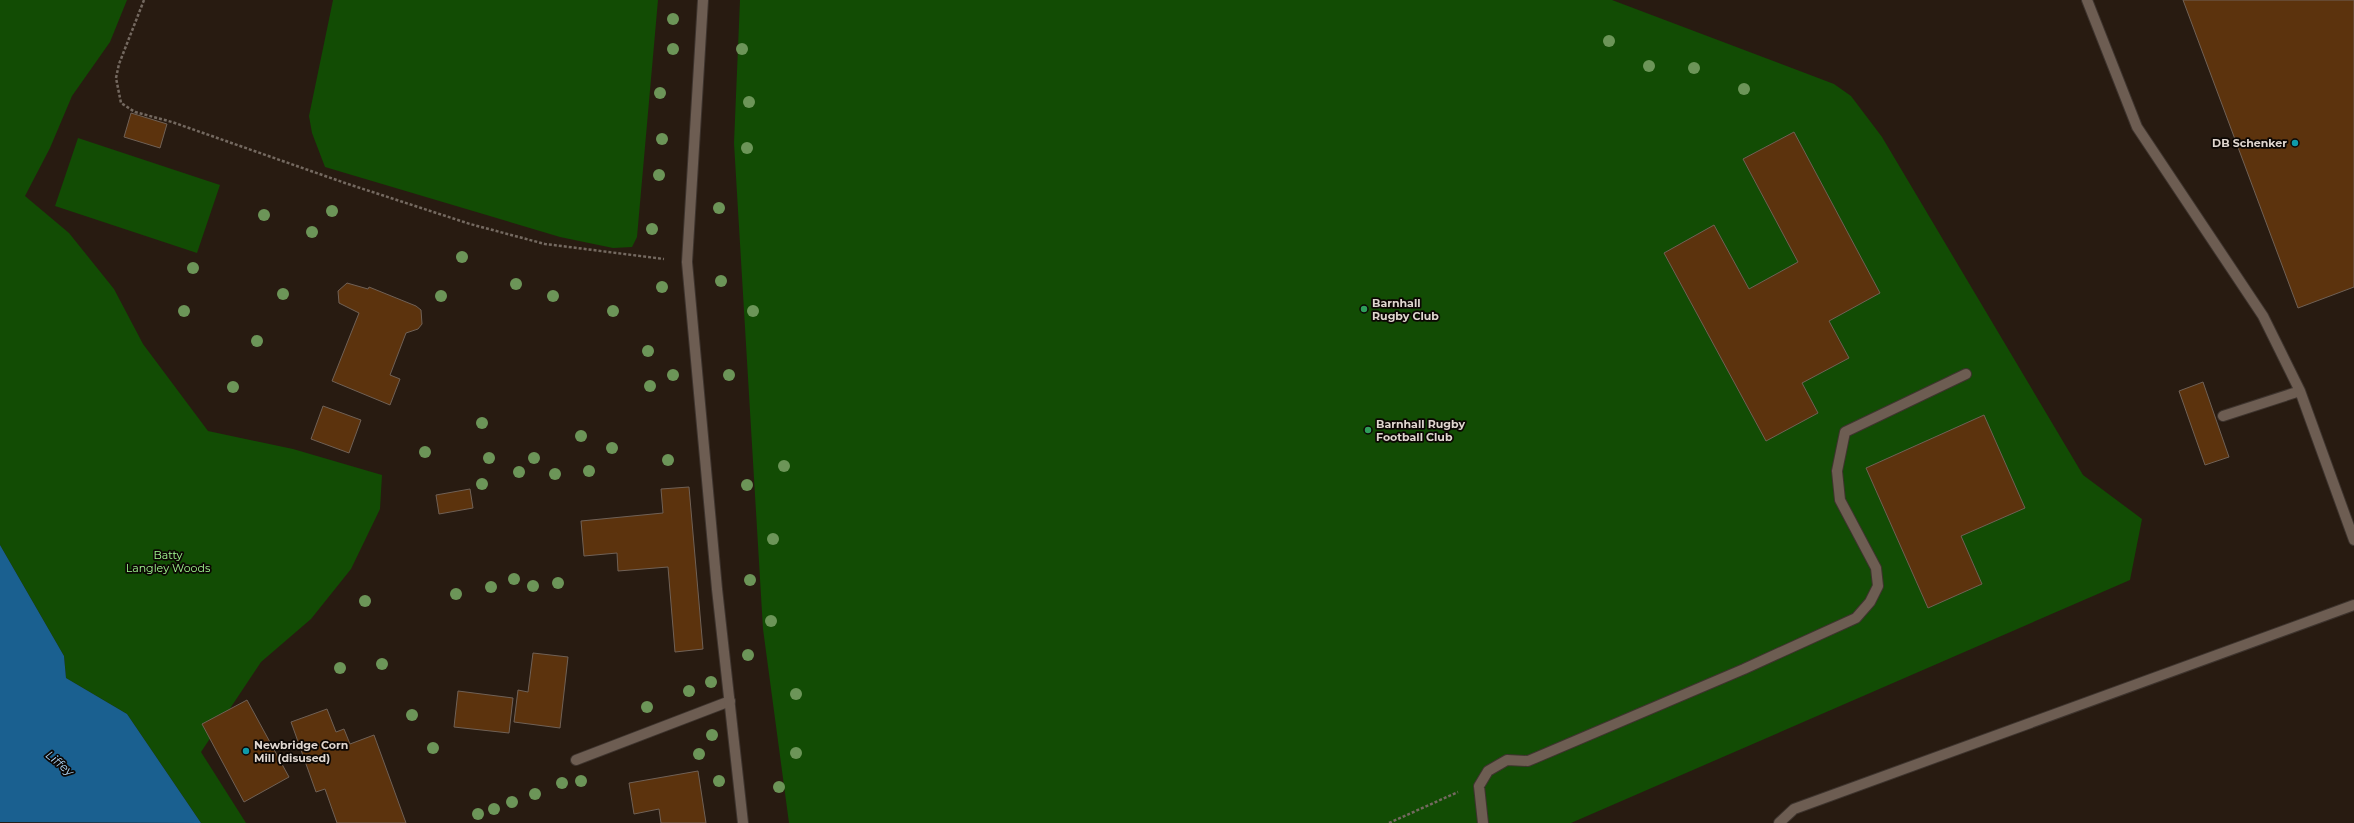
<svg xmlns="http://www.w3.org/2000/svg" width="2354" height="823" viewBox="0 0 2354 823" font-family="Montserrat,sans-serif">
  <rect width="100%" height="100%" fill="#281b11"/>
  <path fill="#124c04" d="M0,0H127L110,42L72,96L50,148L25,196L69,233L114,289L143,344L208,431L293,449L382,475L380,509L351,569L311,619L261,662L201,752L246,823H201L127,714L66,678L64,656L0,545Z
    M333,0H658L637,237L632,247L613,248L560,237L325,167L312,133L309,116Z
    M740,0H1612L1834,84L1851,96L1882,137L2083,475L2142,519L2130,580L1571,823H789L763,629L734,143Z
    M78,138L220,185L197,253L55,206Z"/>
  <path fill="#1a6090" d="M0,545L64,656L66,678L127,714L201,823L0,822Z"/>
  <path fill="#5c330d" stroke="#706156" d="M2183,0H2354V287L2298,308Z
    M131,113L167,124L160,148L124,137Z
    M1794,132L1880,293L1829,321L1849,358L1802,383L1818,413L1766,441L1664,253L1714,225L1749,289L1798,262L1743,159Z
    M347,283L368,289L369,287L416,306L421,310L422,324L418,329L406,333L390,375L400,379L390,405L332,381L359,313L339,303L338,291Z
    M2203,382L2229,457L2205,465L2179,391Z
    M323,406L361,420L349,453L311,439Z
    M1984,415L2025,508L1961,536L1982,584L1928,608L1866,468Z
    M689,487L703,649L675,652L668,567L618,571L617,553L584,556L581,521L663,513L661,489Z
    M470,489L473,508L439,514L436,495Z
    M533,653L568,657L560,728L514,722L518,690L528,692Z
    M458,691L513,698L509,733L454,727Z
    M247,700L289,777L244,802L202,724Z
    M327,709L336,732L344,729L350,744L374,735L406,823H337L325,789L316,792L291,722Z
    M698,771L706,823H661L659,809L634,814L629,783Z"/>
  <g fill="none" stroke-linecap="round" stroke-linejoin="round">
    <g stroke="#3e342e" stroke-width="12">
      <path id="service" d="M2087,0L2137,127L2263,316L2300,391L2354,540
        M2223,416L2300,391
        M576,760L730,701
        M1483,823L1479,786L1488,771L1507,760L1528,761L1744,669L1856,618L1870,602L1878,586L1876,568L1840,500L1837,471L1845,432L1966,374
        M1779,823L1794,809L2354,605"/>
    </g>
    <g stroke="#3e342e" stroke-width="12">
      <path id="minor" d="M703,0L687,262L717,589L743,823"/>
    </g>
    <path stroke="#746960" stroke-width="2.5" stroke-dasharray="3 2" stroke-linecap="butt" d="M144,0L119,64L116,78L121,103L135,112L172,122L345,183L470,224L545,244L664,259
      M1389,823L1458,792"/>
    <use href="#service" stroke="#6d5d52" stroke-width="10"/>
    <use href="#minor" stroke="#6d5d52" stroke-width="10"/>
  </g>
  <g fill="#6c9558">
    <circle cx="673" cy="19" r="6"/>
    <circle cx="1609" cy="41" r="6"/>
    <circle cx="673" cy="49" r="6"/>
    <circle cx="742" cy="49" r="6"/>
    <circle cx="1649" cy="66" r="6"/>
    <circle cx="1694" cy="68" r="6"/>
    <circle cx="1744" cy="89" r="6"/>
    <circle cx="660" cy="93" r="6"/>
    <circle cx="749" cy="102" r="6"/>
    <circle cx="662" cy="139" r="6"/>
    <circle cx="747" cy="148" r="6"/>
    <circle cx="659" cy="175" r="6"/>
    <circle cx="719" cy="208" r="6"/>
    <circle cx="332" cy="211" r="6"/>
    <circle cx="264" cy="215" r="6"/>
    <circle cx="652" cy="229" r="6"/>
    <circle cx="312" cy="232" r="6"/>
    <circle cx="462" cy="257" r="6"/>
    <circle cx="193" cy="268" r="6"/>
    <circle cx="721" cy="281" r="6"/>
    <circle cx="516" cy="284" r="6"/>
    <circle cx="662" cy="287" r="6"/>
    <circle cx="283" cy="294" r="6"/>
    <circle cx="441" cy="296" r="6"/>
    <circle cx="553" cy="296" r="6"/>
    <circle cx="184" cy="311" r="6"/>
    <circle cx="613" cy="311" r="6"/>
    <circle cx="753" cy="311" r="6"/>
    <circle cx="257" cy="341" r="6"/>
    <circle cx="648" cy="351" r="6"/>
    <circle cx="673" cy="375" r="6"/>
    <circle cx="729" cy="375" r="6"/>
    <circle cx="650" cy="386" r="6"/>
    <circle cx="233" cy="387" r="6"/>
    <circle cx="482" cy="423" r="6"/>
    <circle cx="581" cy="436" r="6"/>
    <circle cx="612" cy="448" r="6"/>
    <circle cx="425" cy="452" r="6"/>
    <circle cx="489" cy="458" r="6"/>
    <circle cx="534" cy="458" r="6"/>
    <circle cx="668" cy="460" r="6"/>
    <circle cx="784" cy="466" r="6"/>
    <circle cx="589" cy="471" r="6"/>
    <circle cx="519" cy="472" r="6"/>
    <circle cx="555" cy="474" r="6"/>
    <circle cx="482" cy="484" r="6"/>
    <circle cx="747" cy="485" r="6"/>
    <circle cx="773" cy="539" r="6"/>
    <circle cx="514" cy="579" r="6"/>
    <circle cx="750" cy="580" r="6"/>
    <circle cx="558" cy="583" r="6"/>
    <circle cx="533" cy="586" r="6"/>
    <circle cx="491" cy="587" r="6"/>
    <circle cx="456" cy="594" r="6"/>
    <circle cx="365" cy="601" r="6"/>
    <circle cx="771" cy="621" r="6"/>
    <circle cx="748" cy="655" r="6"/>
    <circle cx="382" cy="664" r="6"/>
    <circle cx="340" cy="668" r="6"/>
    <circle cx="711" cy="682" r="6"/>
    <circle cx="689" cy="691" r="6"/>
    <circle cx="796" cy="694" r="6"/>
    <circle cx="647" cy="707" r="6"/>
    <circle cx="412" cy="715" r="6"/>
    <circle cx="712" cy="735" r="6"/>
    <circle cx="433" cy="748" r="6"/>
    <circle cx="796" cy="753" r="6"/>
    <circle cx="699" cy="754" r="6"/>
    <circle cx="581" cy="781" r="6"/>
    <circle cx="719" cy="781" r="6"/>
    <circle cx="562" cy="783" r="6"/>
    <circle cx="779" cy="787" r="6"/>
    <circle cx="535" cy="794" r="6"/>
    <circle cx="512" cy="802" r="6"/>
    <circle cx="494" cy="809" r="6"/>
    <circle cx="478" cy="814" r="6"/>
  </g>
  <g fill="#0f9aa8" stroke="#0c0704" stroke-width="1.5">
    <circle cx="2295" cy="143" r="4"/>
    <circle cx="246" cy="751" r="4"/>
  </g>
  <g fill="#2e9e5b" stroke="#0c0704" stroke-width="1.5">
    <circle cx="1364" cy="309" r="4"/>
    <circle cx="1368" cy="430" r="4"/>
  </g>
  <g text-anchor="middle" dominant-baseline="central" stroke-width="3.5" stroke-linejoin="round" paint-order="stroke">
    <g font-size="11" font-weight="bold" fill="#dfd6cf" stroke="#0c0704" text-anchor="start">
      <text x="2287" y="143" text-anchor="end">DB Schenker</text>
      <text x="1372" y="303">Barnhall<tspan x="1372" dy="13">Rugby Club</tspan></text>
      <text x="1376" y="424">Barnhall Rugby<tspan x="1376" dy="13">Football Club</tspan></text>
      <text x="254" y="745">Newbridge Corn<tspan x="254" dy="13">Mill (disused)</tspan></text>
    </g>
    <g font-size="11" fill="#a3f992" stroke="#0c0704">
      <text x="168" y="555">Batty<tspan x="168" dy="13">Langley Woods</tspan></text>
    </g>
    <g font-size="12" font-style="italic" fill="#acd4f5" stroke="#0c0704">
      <text transform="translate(60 763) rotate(40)">Liffey</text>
    </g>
  </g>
</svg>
